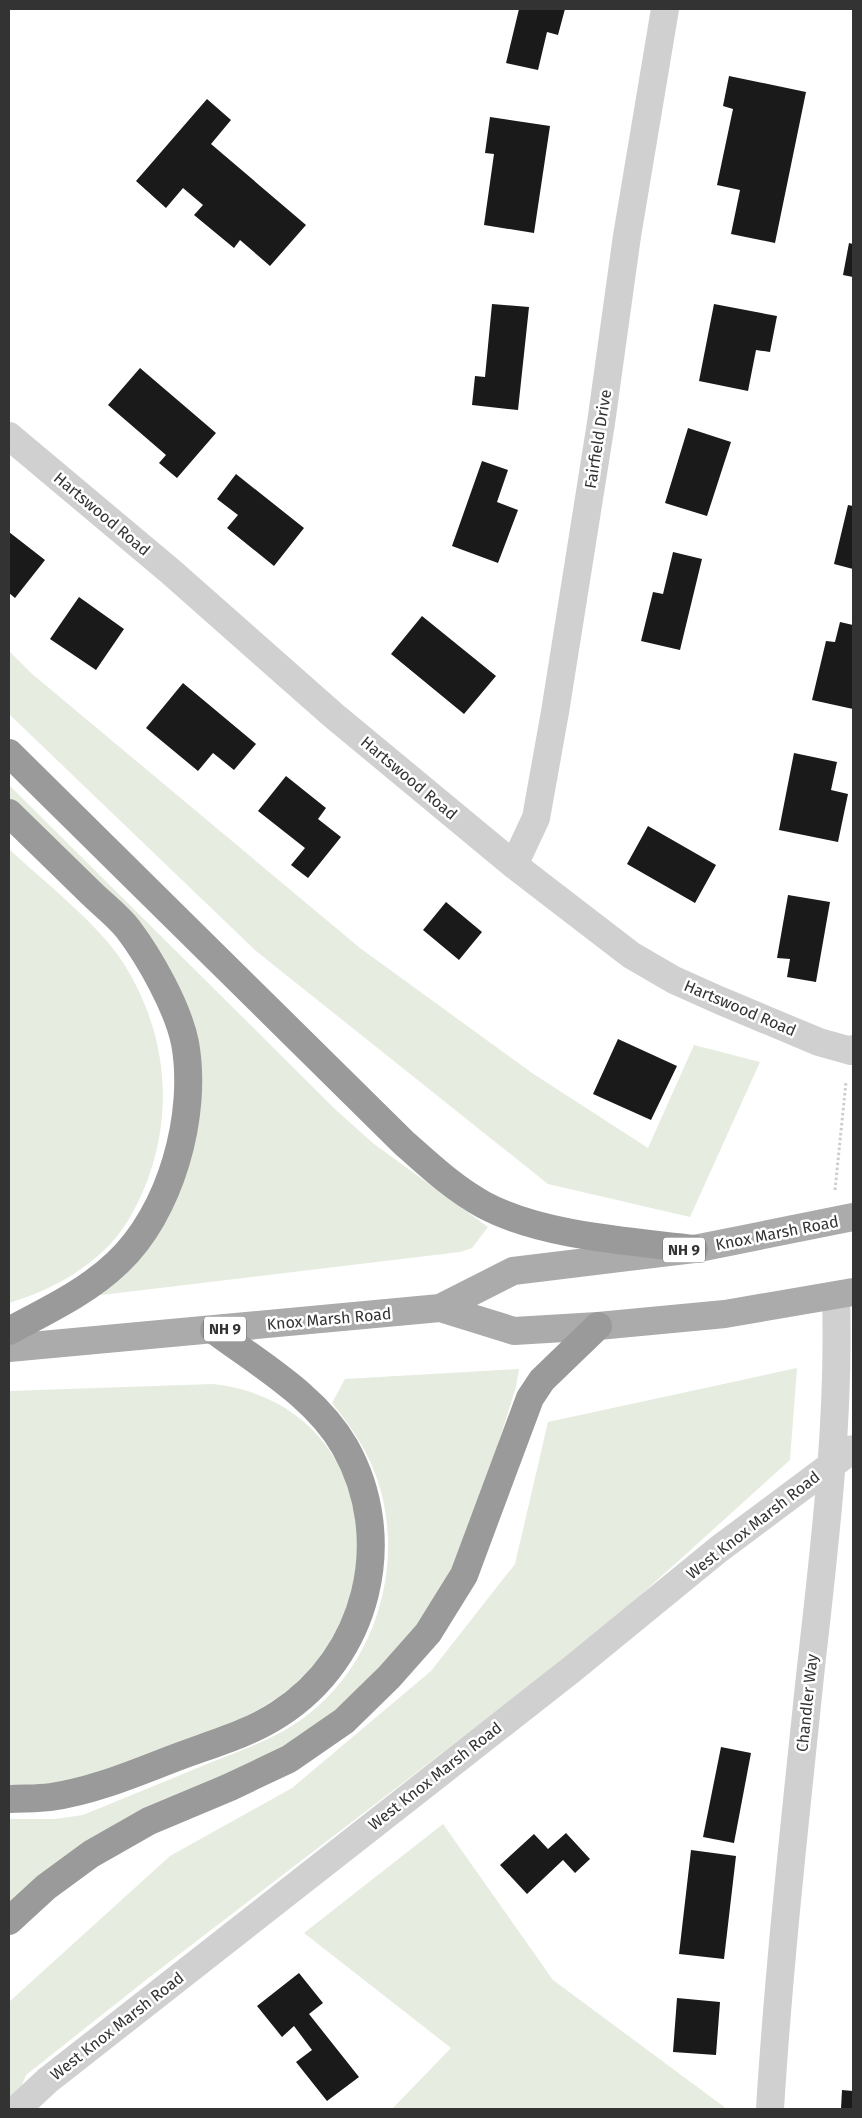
<svg xmlns="http://www.w3.org/2000/svg" width="862" height="2118" viewBox="0 0 862 2118" font-family="'Fira Sans',sans-serif">
  <rect width="100%" height="100%" fill="#fff"/>
  <path fill="#e6ecdf" d="M9,651L31,673L360,948L532,1073L648,1148L694,1045L760,1062L690,1217L548,1184L256,951L9,714Z
    M9,785L337,1111L374,1144L488,1227L472,1248L460,1252L93,1296L173,1194L178,996L9,802Z
    M9,849C44,882 99,924 124,964C166,1031 175,1110 146,1184C136,1209 122,1235 101,1253C75,1277 42,1293 9,1303Z
    M797,1368L790,1460L601,1631L151,1976L26,2075L12,2109H9V2002L170,1856L292,1788L431,1671L515,1564L548,1422Z
    M519,1369L516,1387L476,1514L445,1585L402,1648L318,1726L9,1908V1819H55L83,1815C126,1797 169,1780 212,1762C245,1749 282,1736 310,1713C376,1660 404,1566 379,1485C370,1454 352,1428 332,1403L345,1379Z
    M213,1384C367,1401 404,1583 298,1681C256,1720 196,1736 143,1757C124,1764 104,1776 84,1780C60,1785 33,1785 9,1788V1391Z
    M443,1824L553,1980L727,2109H392L451,2048L304,1933Z"/>
  <path fill="#1a1a1a" d="M519,9H565L558,35L547,32L538,70L506,63Z
    M729,76L806,92L775,243L731,234L740,190L717,185L733,109L723,106Z
    M207,99L231,120L211,144L306,225L270,266L240,240L234,248L194,215L203,205L183,188L166,208L136,181Z
    M490,117L550,126L534,233L484,225L494,154L485,153Z
    M849,243L853,244V277L843,275Z
    M492,304L529,307L518,410L472,405L475,376L485,377Z
    M714,304L777,316L770,352L756,350L748,391L699,381Z
    M140,368L216,433L177,478L159,463L166,455L108,405Z
    M688,428L731,442L707,516L665,503Z
    M482,461L508,470L497,502L518,510L498,563L452,546Z
    M236,474L304,528L274,566L227,528L238,515L217,499Z
    M848,505L853,506V569L834,564Z
    M9,532L45,560L15,598L9,593Z
    M673,552L702,559L680,650L641,641L653,592L663,594Z
    M79,597L124,629L96,670L50,639Z
    M422,616L496,676L464,714L391,654Z
    M840,622L853,625V709L812,700L826,641L835,642Z
    M183,683L256,744L234,770L213,753L198,771L146,728Z
    M794,753L837,762L831,790L848,794L838,842L779,830Z
    M286,776L326,808L318,819L341,837L308,878L291,865L305,848L258,811Z
    M648,826L716,865L695,903L627,864Z
    M788,895L830,902L816,982L787,977L790,959L777,958Z
    M446,902L482,932L459,960L423,930Z
    M618,1039L677,1066L651,1120L593,1094Z
    M721,1747L751,1753L734,1843L703,1837Z
    M566,1833L590,1859L575,1873L563,1860L527,1894L500,1865L534,1834L548,1849Z
    M691,1850L736,1856L724,1959L679,1954Z
    M299,1973L323,2003L309,2014L359,2077L327,2101L296,2062L312,2050L294,2026L282,2037L257,2006Z
    M677,1998L720,2002L716,2055L673,2052Z
    M842,2090L853,2091V2109H841Z"/>
  <g fill="none" stroke-linecap="round" stroke-linejoin="round">
    <path stroke="#cdcdcd" stroke-width="3" stroke-dasharray="2.5 2.5" stroke-linecap="butt" d="M835,1190L846,1082"/>
    <path stroke="#d0d0d0" stroke-width="28" d="M9,436L170,571L333,715L514,865L631,955L674,980L721,1001L819,1042L851,1051L853,1049
      M514,865L536,818L555,712L601,423L627,236L665,9
      M20,2106L48,2080L571,1670L719,1549L853,1449
      M770,2109C779,1964 795,1821 810,1676C824,1551 840,1423 836,1296"/>
    <path stroke="#ababab" stroke-width="28" d="M440,1308L514,1331L598,1326L725,1314L853,1292
      M9,1348L440,1308L513,1271L694,1249L853,1217"/>
    <path stroke="#9a9a9a" stroke-width="28" d="M9,753L403,1142C429,1165 453,1188 484,1205C542,1236 629,1241 694,1249
      M9,813C36,839 63,866 90,892C102,904 118,916 128,929C150,958 178,1008 185,1043C198,1114 171,1213 117,1263C87,1292 46,1311 9,1331
      M9,1799C23,1798 37,1799 51,1797C93,1791 133,1774 172,1759C208,1745 247,1735 279,1714C368,1657 397,1539 345,1447C316,1396 259,1364 214,1330
      M9,1921L46,1887L91,1854L149,1821L230,1787L289,1759L344,1721L389,1677L428,1633L464,1575L530,1398L542,1380L598,1326"/>
  </g>
  <g text-anchor="middle" dominant-baseline="central" stroke-width="5" stroke-linejoin="round" paint-order="stroke">
    <g fill="#fff" stroke="#707070" stroke-width="1">
      <rect x="663" y="1237.5" width="42" height="25" rx="4"/>
      <rect x="204" y="1316.5" width="42" height="25" rx="4"/>
    </g>
    <g font-size="15" font-weight="bold" fill="#333">
      <text x="684" y="1250">NH 9</text>
      <text x="225" y="1329">NH 9</text>
    </g>
    <g font-size="16" fill="#333" stroke="#fff">
      <text transform="translate(598 439) rotate(-81)">Fairfield Drive</text>
      <text transform="translate(102 514) rotate(40)">Hartswood Road</text>
      <text transform="translate(409 778) rotate(40)">Hartswood Road</text>
      <text transform="translate(740 1008) rotate(23)">Hartswood Road</text>
      <text transform="translate(777 1233) rotate(-11)">Knox Marsh Road</text>
      <text transform="translate(329 1319) rotate(-5)">Knox Marsh Road</text>
      <text transform="translate(753 1525) rotate(-38)">West Knox Marsh Road</text>
      <text transform="translate(807 1703) rotate(-84)">Chandler Way</text>
      <text transform="translate(435 1776) rotate(-38)">West Knox Marsh Road</text>
      <text transform="translate(117 2026) rotate(-38)">West Knox Marsh Road</text>
    </g>
  </g>
  <rect width="862" height="2118" fill="none" stroke="#333333" stroke-width="20"/>
</svg>
